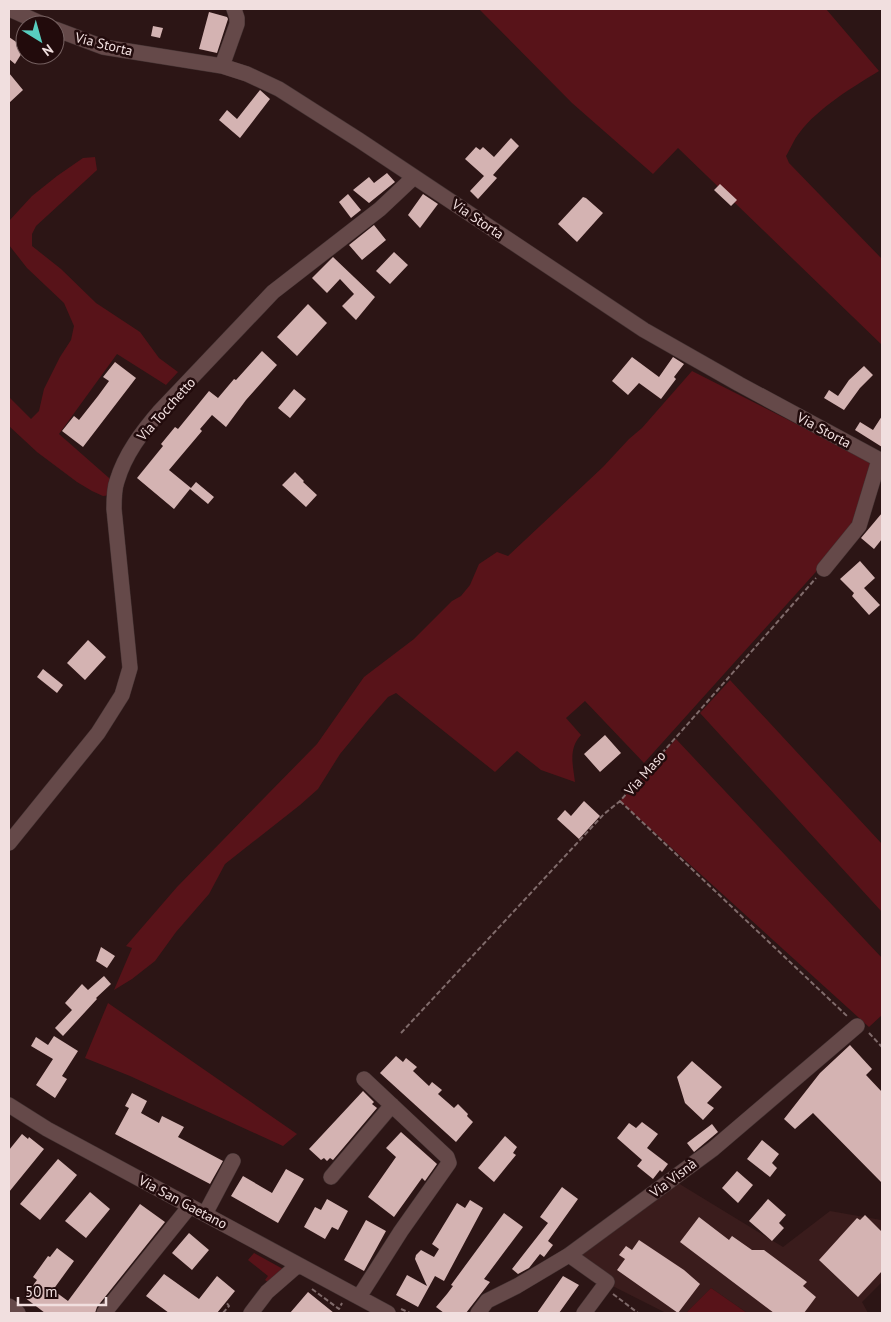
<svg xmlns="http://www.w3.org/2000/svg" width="891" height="1322" viewBox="0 0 891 1322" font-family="'PT Sans',sans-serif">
  <rect width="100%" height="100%" fill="#2c1515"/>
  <path fill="#3a1c1c" d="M678,1183L783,1247L830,1211L881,1220L882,1282L862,1302L868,1313H747L711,1288L686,1313H666L569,1264Z"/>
  <path fill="#581319" d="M479,9H826L879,71C854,86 817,109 800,132C794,139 791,148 786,156L789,163L882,259V345L678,148L653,174L572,103Z
    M95,157L97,170L36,226L32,234V246L61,269L96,303L140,332L159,358L178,372L166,385L117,354L59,434L117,485L112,495L103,496L92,491L77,482L37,452L9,426V397L31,419L39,411L44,389L60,357L71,340L74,326L64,303L27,268L9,245V221L32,196L57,176L83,158Z
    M692,371L871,462L854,522L823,564L644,763L585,701L566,718L581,735C568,749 573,765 575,782L541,770L517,751L495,772L396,693L388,697L368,720L340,754L318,789L300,805L225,864L209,894L176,932L155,961L132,979L114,990L132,948L126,946L177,887L317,744L364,677L414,639L452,601L461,596L470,585L479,564L497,552L508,556L603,467L629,439L642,428Z
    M730,680L882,844V912L700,713Z
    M676,739L882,958V1015L869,1027L620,801Z
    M108,1003L297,1134L283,1146L130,1076L85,1058Z
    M254,1253L283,1269L272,1285L265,1280L268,1276L248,1260Z
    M711,1288L747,1313H686Z"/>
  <path fill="#d4b3b2" d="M209,12L227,17L228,19L217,53L199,49Z
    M153,26L163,28L160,38L151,36Z
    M9,37L25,48L15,64L9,59Z
    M9,73L23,90L9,103Z
    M260,90L270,99L240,138L219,120L227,110L237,119Z
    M511,138L519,146L493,175L497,178L478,199L470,191L484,176L465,159L476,147L480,150L483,147L494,157Z
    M387,173L395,182L369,203L353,190L369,177L374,183Z
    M720,184L737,200L731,206L714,190Z
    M348,194L361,210L351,218L339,202Z
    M423,194L438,204L420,228L408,215Z
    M583,197L586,198L603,213L577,242L558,224Z
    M374,225L386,240L362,260L349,245Z
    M394,252L408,265L390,284L376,271Z
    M333,257L375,297L356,320L342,306L354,294L340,279L327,293L312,278Z
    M308,304L327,323L297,356L277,337Z
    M262,351L277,365L246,400L226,427L212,415L200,429L202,431L169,470L191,488L196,482L214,497L208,504L190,489L174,509L137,478L163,446L161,444L175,427L178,429L209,391L218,398L234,379L236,380Z
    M632,357L659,377L673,357L684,364L674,377L676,379L661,399L639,383L628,395L612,381Z
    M115,362L136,378L83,447L62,431L74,416L79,420L98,396L109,381L103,377Z
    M864,366L873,375L860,388L844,410L824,398L829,390L838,396L849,380Z
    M294,389L306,399L290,418L278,408Z
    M882,416V447L855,430L860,422L873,430Z
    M295,472L304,481L303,482L317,495L306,507L282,485Z
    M882,513V539L874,549L861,538Z
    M860,561L875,578L864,588L880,605L869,615L852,596L854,593L840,579Z
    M88,640L106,657L85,680L67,663Z
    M43,669L63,685L57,693L37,677Z
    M605,735L621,753L600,772L584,754Z
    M584,801L600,816L579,839L557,819L565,810L571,816Z
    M101,947L115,956L107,968L96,961Z
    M104,976L111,984L96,998L97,999L63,1036L55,1028L72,1010L65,1003L82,984L88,990Z
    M54,1036L78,1051L62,1076L67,1079L55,1098L36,1085L53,1059L31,1046L36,1037L48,1045Z
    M850,1045L872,1069L866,1075L882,1092V1183L813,1113L795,1129L784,1119L820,1073Z
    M396,1056L403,1062L406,1058L417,1067L413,1071L429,1086L432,1082L442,1090L438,1094L454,1108L458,1104L468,1114L467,1116L473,1122L456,1142L380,1073Z
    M692,1061L722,1087L707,1103L714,1108L703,1120L685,1103L677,1077Z
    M363,1091L374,1102L372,1104L377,1108L333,1160L330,1158L327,1161L324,1158L321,1160L309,1149Z
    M132,1093L147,1101L141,1113L159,1123L162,1116L184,1127L178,1137L223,1161L210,1184L115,1134L129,1108L125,1106Z
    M642,1122L658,1134L647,1148L668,1164L662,1172L660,1170L653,1179L637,1166L642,1160L617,1138L629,1123L636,1128Z
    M712,1124L718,1132L694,1152L687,1143Z
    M401,1132L437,1164L425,1181L422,1178L394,1217L368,1197L396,1157L386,1148Z
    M22,1134L28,1139L29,1137L44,1149L9,1192V1150Z
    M505,1136L517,1147L513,1153L516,1155L494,1182L478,1168Z
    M762,1140L779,1154L772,1163L777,1168L770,1177L747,1159Z
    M58,1159L77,1175L40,1220L20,1204Z
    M286,1169L304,1179L278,1223L231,1196L243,1176L272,1193Z
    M737,1171L753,1185L738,1203L722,1188Z
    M562,1187L578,1199L548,1241L553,1245L544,1257L540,1254L529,1268L518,1274L512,1269L548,1223L540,1217Z
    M90,1192L110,1209L86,1238L65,1221Z
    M327,1199L348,1211L338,1230L332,1227L325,1239L304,1227L315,1207L321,1210Z
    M768,1199L786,1215L779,1223L784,1228L772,1241L749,1221Z
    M470,1200L483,1208L444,1281L435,1276L418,1307L396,1295L407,1275L427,1286L415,1259L416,1255L421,1250L434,1257L439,1249L432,1244L457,1203L465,1208Z
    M140,1204L165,1222L97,1307L95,1313H45L24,1297L37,1280L33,1277L48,1256L50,1257L57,1248L74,1261L53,1290L68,1301Z
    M504,1213L523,1227L484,1279L490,1282L466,1313H444L436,1307L447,1294L453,1286L451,1285Z
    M865,1215L882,1232V1271L858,1297L819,1260L857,1218L860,1220Z
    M699,1217L729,1240L732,1236L752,1250H764L807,1282L803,1286L816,1297L804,1313H774L680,1242Z
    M366,1220L386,1231L364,1271L344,1260Z
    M189,1233L209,1250L192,1270L172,1253Z
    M639,1240L684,1270L700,1284L678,1313L617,1270L625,1259L619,1255L626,1246L632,1250Z
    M164,1274L199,1299L217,1276L235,1291L217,1313H169L146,1296Z
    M563,1276L579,1285L559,1313H537Z
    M308,1292L334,1313H290Z"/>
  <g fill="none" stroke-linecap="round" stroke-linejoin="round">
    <g stroke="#433" stroke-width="16">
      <path id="minor" d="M9,9L45,25
        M55,29L103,47L222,66L247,74L279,89L359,140L644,330L739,384L882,461
        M222,66L237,24V18L234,9
        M824,569L859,526L879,460
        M9,843L98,733L122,695L130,668L114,509C114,500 114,489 117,481C125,454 142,432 160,411L273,292L380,209L414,177
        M9,1105L47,1129L388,1313
        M331,1177L392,1105
        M205,1214L233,1161
        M569,1255L607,1282L584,1313
        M359,1297L401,1231L449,1163L447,1157L364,1079
        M9,1306L18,1313
        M104,1313L190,1206
        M251,1313L267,1292L298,1265
        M478,1313L487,1301L517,1286L569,1255L713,1149L857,1026"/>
    </g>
    <path stroke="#806b6b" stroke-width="2" stroke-dasharray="5 2.5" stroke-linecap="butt" d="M620,801L847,1016
      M401,1033L604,814L620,801L816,578
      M869,1033L882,1047
      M312,1289L339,1309L342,1303
      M613,1294L638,1313
      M401,1309L410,1313
      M223,1313L229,1306L226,1302"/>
    <use href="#minor" stroke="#654949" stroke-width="15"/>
  </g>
  <g text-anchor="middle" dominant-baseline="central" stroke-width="5" stroke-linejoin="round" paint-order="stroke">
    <g font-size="14" fill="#f1dfdf" stroke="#220b0c">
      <text transform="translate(104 44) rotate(14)">Via Storta</text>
      <text transform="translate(478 219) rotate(34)">Via Storta</text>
      <text transform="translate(166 409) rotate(-48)">Via Tocchetto</text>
      <text transform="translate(824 430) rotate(28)">Via Storta</text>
      <text transform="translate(645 773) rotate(-49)">Via Maso</text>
      <text transform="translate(673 1178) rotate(-37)">Via Visnà</text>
      <text transform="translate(183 1202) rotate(28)">Via San Gaetano</text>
    </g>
  </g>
  <rect width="891" height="1322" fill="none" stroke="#f1dfdf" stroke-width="20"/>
  <g transform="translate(40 40) rotate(143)"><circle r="24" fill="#220b0c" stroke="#756060"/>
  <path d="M0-4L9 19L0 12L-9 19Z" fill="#58cec0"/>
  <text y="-8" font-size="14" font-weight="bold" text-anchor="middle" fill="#f1dfdf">N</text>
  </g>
  <path d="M18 1297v8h88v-8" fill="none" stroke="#f1dfdf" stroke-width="2.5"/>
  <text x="25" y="1297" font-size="15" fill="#f1dfdf" stroke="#220b0c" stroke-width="4" paint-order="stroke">50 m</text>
</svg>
